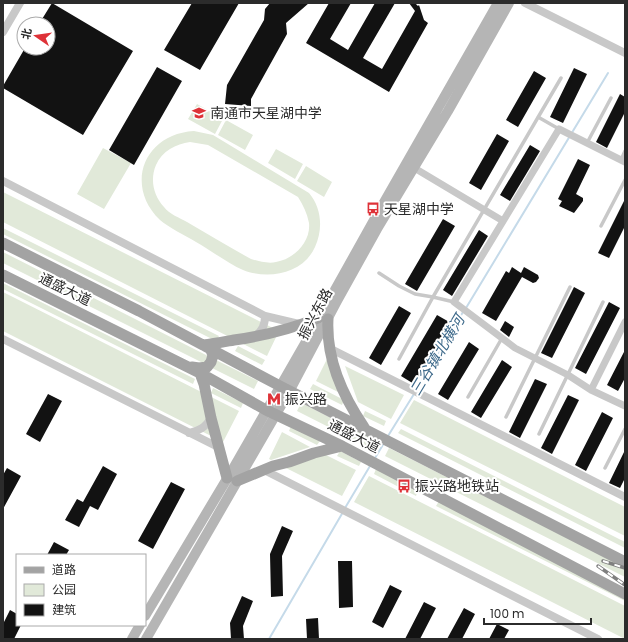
<svg xmlns="http://www.w3.org/2000/svg" width="628" height="642" viewBox="0 0 628 642" font-family="Poppins,'Noto Sans SC',sans-serif">
  <rect width="100%" height="100%" fill="#fff"/>
  <path fill="#e1e9d9" fill-rule="evenodd" d="M197,104L223,119L215,134L188,119Z
    M226,120L253,135L245,150L218,135Z
    M194,131L213,135L309,193C322,208 323,230 315,247C303,274 268,280 243,270C229,264 210,250 196,242C186,236 168,227 160,220C124,185 144,134 194,131ZM190,142L208,145L298,197C303,205 307,213 309,223C311,242 294,259 276,262C268,264 258,261 251,259C229,247 208,234 187,222C180,218 169,214 164,207C153,195 150,179 156,165C162,151 176,144 190,142Z
    M103,148L131,163L104,209L77,194Z
    M276,149L303,164L295,179L268,163Z
    M306,166L332,182L324,197L297,181Z
    M3,192L279,331L267,356L3,222Z
    M3,228L219,336L216,341L3,234Z
    M3,252L208,356L205,364L3,263Z
    M3,283L195,379L193,384L3,289Z
    M3,292L239,411L223,442L3,331Z
    M238,346L265,360L262,365L235,351Z
    M328,357L340,393L316,381Z
    M216,360L258,381L254,389L212,368Z
    M345,366L404,395L391,419L358,402Z
    M313,384L344,400L342,405L310,389Z
    M213,388L243,403L241,408L211,393Z
    M414,400L625,507V536L400,423Z
    M301,403L375,440L370,448L297,411Z
    M365,411L386,421L384,426L363,416Z
    M291,426L320,441L317,445L289,431Z
    M401,429L625,542V548L398,433Z
    M282,432L310,447L271,460L269,459Z
    M389,448L625,567V577L385,456Z
    M340,451L361,462L359,466L337,456Z
    M324,454L356,470L342,496L286,468Z
    M376,469L418,490L416,496L374,474Z
    M369,476L625,606V639L354,502Z
    M439,501L625,595V601L436,506Z"/>
  <g fill="none" stroke-linecap="round" stroke-linejoin="round">
    <path stroke="#c5dae9" stroke-width="2" d="M466,308L608,73
      M416,390L463,312
      M388,436L414,394
      M375,458L384,443
      M345,508L370,466
      M269,639L343,512"/>
  </g>
  <path fill="#121212" d="M52,3L133,51L83,135L3,88V86L25,48H48V24H39Z
    M192,3H239L200,70L164,50Z
    M270,3H309L286,23L287,34L251,99V106L225,104L227,85L264,20L265,9Z
    M329,3H351L330,39L348,50L375,3H395L363,58L382,69L415,11L409,3H415L418,6L419,5L424,20L428,23L389,92L306,43Z
    M157,67L182,81L134,165L109,150Z
    M574,68L587,74L563,123L550,117Z
    M534,71L546,78L518,127L506,120Z
    M620,94L625,97V112L607,148L596,142Z
    M497,134L509,141L481,190L469,183Z
    M530,145L540,151L510,201L500,195Z
    M578,159L590,165L576,194L583,198V201L574,213L559,206L562,201L558,199Z
    M625,199V226L609,258L598,253Z
    M443,219L455,226L417,291L405,284Z
    M479,230L488,236L452,296L443,290Z
    M512,267L521,273L524,267L538,275L539,278L536,282L533,283L522,277L496,321L482,313L506,271L509,273Z
    M574,287L585,293L552,358L541,353Z
    M609,302L620,308L586,374L575,368Z
    M399,306L411,313L381,365L369,358Z
    M437,315L451,323L414,384L401,376Z
    M505,321L514,327L509,337L500,330Z
    M469,342L479,349L448,400L438,394Z
    M625,350V378L618,391L607,385Z
    M502,360L512,367L481,418L471,412Z
    M535,379L547,384L520,438L509,432Z
    M48,394L62,401L40,442L26,434Z
    M568,395L579,400L552,454L541,448Z
    M602,412L613,418L586,471L575,465Z
    M625,450V478L620,488L609,483Z
    M103,466L117,474L98,510L90,506L79,527L65,520L77,499L83,502Z
    M7,468L21,476L3,509V475Z
    M171,482L185,489L153,549L138,541Z
    M282,526L293,531L282,556L283,596L271,597L270,554Z
    M54,542L69,550L66,555H47Z
    M338,561H352L353,607L339,608Z
    M390,585L402,591L383,628L372,622Z
    M242,596L253,601L243,626L244,639H231L230,623Z
    M424,602L436,608L420,639H405Z
    M464,608L475,614L462,639H447Z
    M10,610L17,614V625H21L14,639H3V624Z
    M318,618L319,639H307L306,619Z
    M497,624L509,630L504,639H489Z"/>
  <g fill="none" stroke-linecap="round" stroke-linejoin="round">
    <path stroke="#c8c8c8" stroke-width="3.5" d="M538,117L559,129
      M587,143L611,98
      M621,160L625,151
      M601,226L625,180
      M379,273L399,286L415,294L433,297L454,302
      M399,359L433,297L561,78
      M468,397L502,338
      M506,417L570,287
      M539,434L603,302
      M605,468L625,429"/>
    <path stroke="#c8c8c8" stroke-width="7" d="M625,162L559,129L454,302L515,348L568,375L591,390L625,406
      M411,166L503,221
      M591,390L625,322"/>
    <path stroke="#c8c8c8" stroke-width="8" d="M525,3L625,53
      M3,32L20,3
      M3,181L265,316L299,324
      M255,337C262,330 265,326 265,316
      M3,339L218,447
      M331,349L625,497
      M189,433C200,430 205,428 211,418
      M264,470L598,639"/>
    <path stroke="#b5b5b5" stroke-width="10" d="M145,616L234,467L307,340L378,213L498,3
      M132,639L140,625
      M146,639L290,390L337,301L377,229L448,111L509,3"/>
    <path stroke="#a3a3a3" stroke-width="11" d="M3,243L139,311L280,386L625,562
      M3,275L200,373L266,410L342,446L625,594
      M328,319C326,357 342,395 364,427
      M203,345C213,344 223,342 234,340C263,336 291,329 318,318
      M192,367L199,368L207,367L211,362L213,355L210,348
      M200,373L204,384L211,418L227,478
      M237,481L273,466L289,462L314,453L342,446"/>
    <g stroke="#808080" stroke-width="3.5">
      <path id="rail" d="M603,561L625,568
        M598,566L625,585"/>
    </g>
    <use href="#rail" stroke="#fff" stroke-width="2" stroke-dasharray="6" stroke-linecap="butt"/>
  </g>
  <defs>
    <g id="school-bare" transform="scale(1.08)"><path d="M0-5L7-2L0 1L-7-2ZM-4 1L0 2.5L4 1V4Q0 6-4 4Z" fill="#de3238" stroke="#fff" stroke-width="2.5" paint-order="stroke"/></g>
    <g id="bus-bare" transform="scale(1.08)"><path d="M-5-6H5V4H4V6H2V4H-2V6H-4V4H-5ZM-3.5-4V0h7V-4ZM-3.5 1.2v1.5H-2V1.2ZM2 1.2v1.5H3.5V1.2Z" fill="#de3238" stroke="#fff" stroke-width="2.5" paint-order="stroke"/></g>
    <g id="metro-bare" transform="scale(1.08)"><path d="M-5.5 5V-5H-3L0 0L3-5H5.5V5H3V-.5L0 4L-3-.5V5Z" fill="#de3238" stroke="#fff" stroke-width="2.5" paint-order="stroke"/></g>
  </defs>
  <g fill-rule="evenodd">
    <use href="#school-bare" x="199" y="113"/>
    <use href="#bus-bare" x="373" y="209"/>
    <use href="#metro-bare" x="274" y="399"/>
    <use href="#bus-bare" x="404" y="486"/>
  </g>
  <g text-anchor="middle" dominant-baseline="central" stroke-width="4" stroke-linejoin="round" paint-order="stroke">
    <g font-size="14" fill="#2b2b2b" stroke="#fff" text-anchor="start">
      <text x="210" y="113">南通市天星湖中学</text>
      <text x="384" y="209">天星湖中学</text>
      <text x="285" y="399">振兴路</text>
      <text x="415" y="486">振兴路地铁站</text>
    </g>
    <g font-size="14" fill="#2b2b2b" stroke="#fff">
      <text transform="translate(65 289) rotate(26)">通盛大道</text>
      <text transform="translate(315 314) rotate(-62)">振兴东路</text>
      <text transform="translate(354 436) rotate(27)">通盛大道</text>
    </g>
    <g font-size="15" font-style="italic" fill="#3d698a" stroke="#fff">
      <text transform="translate(437 355) rotate(-59)">三谷镇北横河</text>
    </g>
  </g>
  <rect width="628" height="642" fill="none" stroke="#2b2b2b" stroke-width="8"/>
  <rect x="16" y="554" width="130" height="72" fill="#ffffff" stroke="#aaaaaa"/>
  <rect x="24" y="567" width="20" height="6" fill="#a3a3a3" stroke="#aaaaaa"/>
  <text x="52" y="574" font-size="12" fill="#2b2b2b">道路</text>
  <rect x="24" y="584" width="20" height="12" fill="#e1e9d9" stroke="#aaaaaa"/>
  <text x="52" y="594" font-size="12" fill="#2b2b2b">公园</text>
  <rect x="24" y="604" width="20" height="12" fill="#121212" stroke="#aaaaaa"/>
  <text x="52" y="614" font-size="12" fill="#2b2b2b">建筑</text>
  <g transform="translate(36 36) rotate(283)"><circle r="19" fill="#ffffff" stroke="#aaaaaa"/>
  <path d="M0-3L7 15L0 10L-7 15Z" fill="#de3238"/>
  <text y="-6" font-size="11" font-weight="bold" text-anchor="middle" fill="#2b2b2b">北</text>
  </g>
  <path d="M484 618v6h107v-6" fill="none" stroke="#2b2b2b" stroke-width="2"/>
  <text x="490" y="618" font-size="12" fill="#2b2b2b" stroke="#ffffff" stroke-width="3" paint-order="stroke">100 m</text>
</svg>
